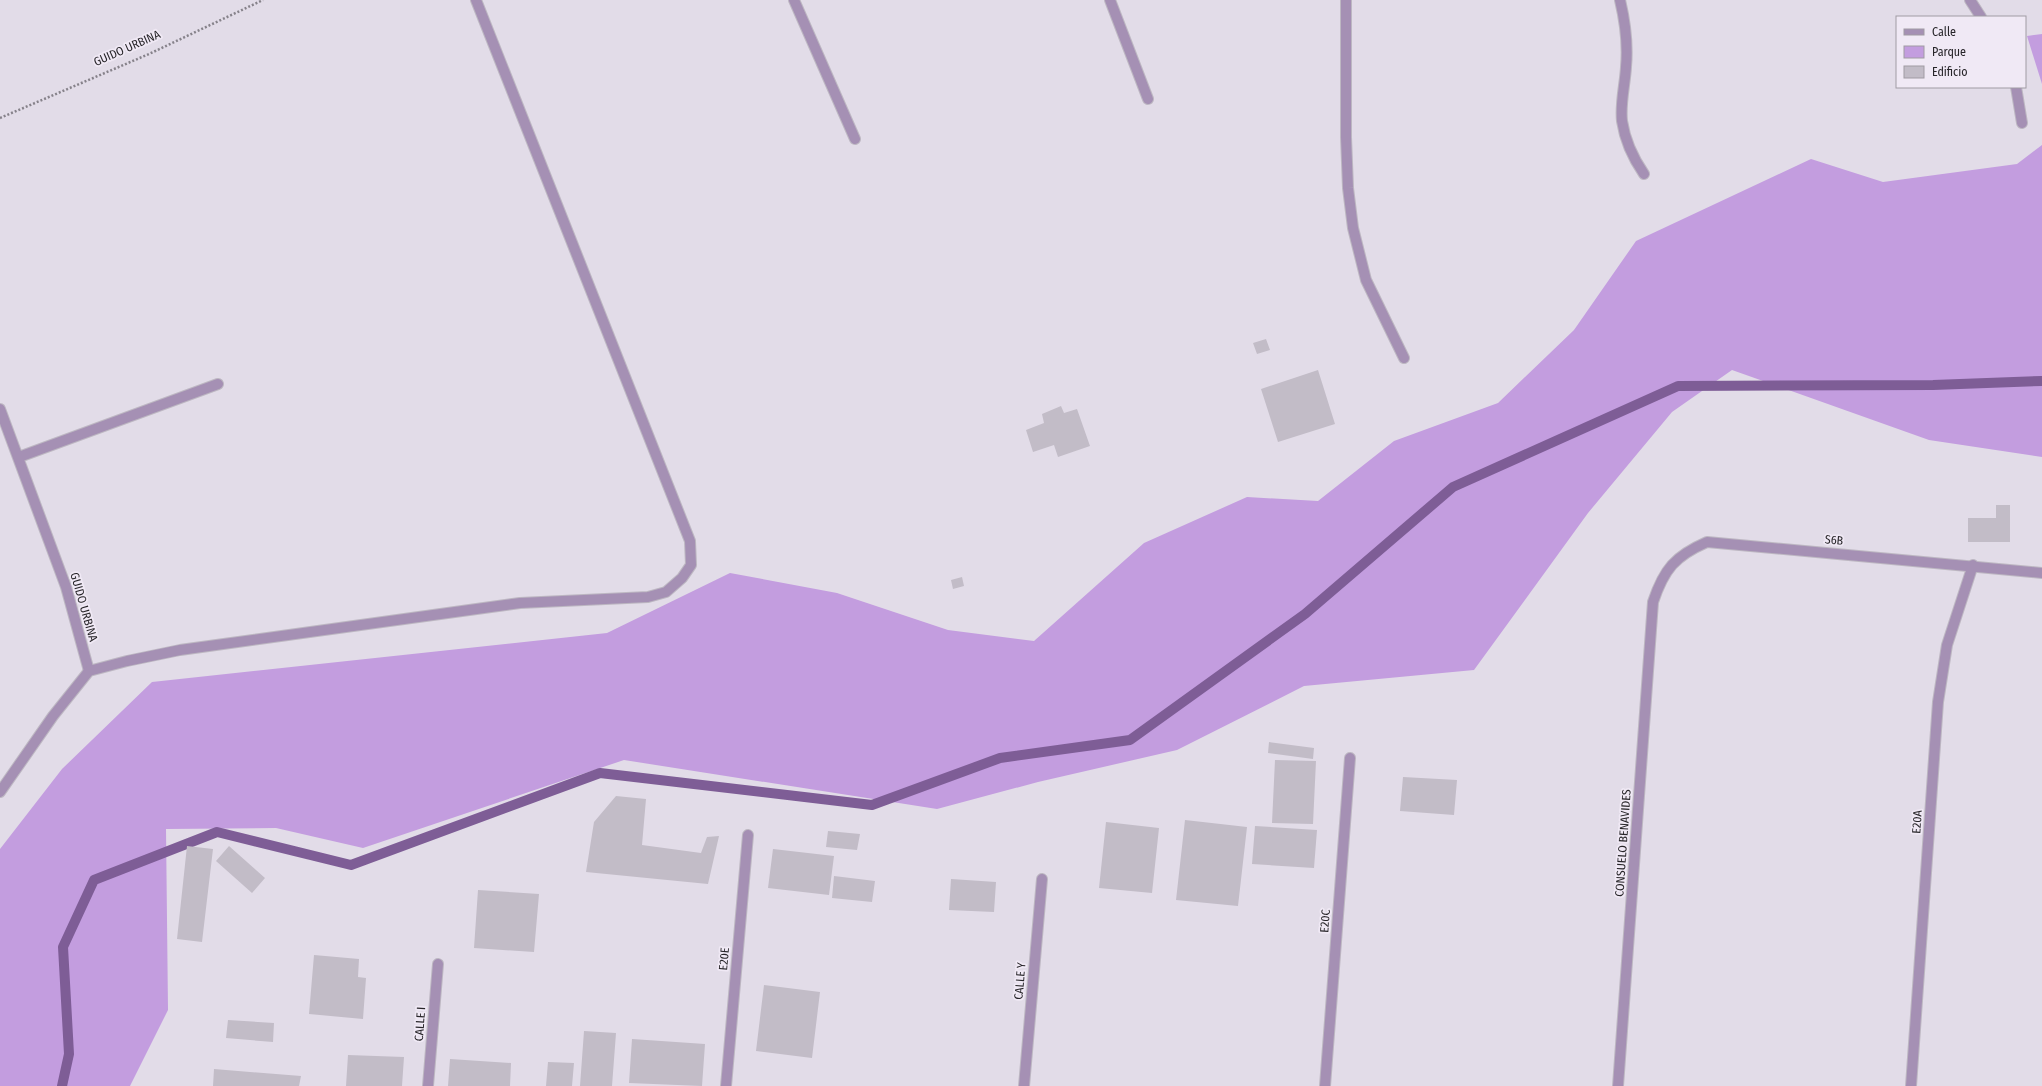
<svg xmlns="http://www.w3.org/2000/svg" width="2042" height="1086" viewBox="0 0 2042 1086" font-family="'Fira Sans Condensed',sans-serif">
  <rect width="100%" height="100%" fill="#e2dce8"/>
  <path fill="#c39ddf" d="M2042,34V84L2027,36Z
    M2042,145V457L1929,440L1732,370L1672,412L1588,513L1474,670L1304,686L1177,750L1038,782L937,809L624,760L363,848L276,828L166,829L168,1010L130,1086H0V849L62,769L152,682L607,633L730,573L837,593L948,630L1034,641L1144,543L1247,497L1318,501L1394,441L1498,403L1574,330L1636,241L1811,159L1883,182L2017,164Z"/>
  <g fill="none" stroke-linecap="round" stroke-linejoin="round">
    <path stroke="#7e5d96" stroke-width="10" d="M62,1086L69,1054L63,947L94,880L217,832L351,865L600,773L872,805L1000,758L1130,740L1305,614L1453,487L1678,386L1933,385L2042,381"/>
  </g>
  <path fill="#c2bcc7" d="M1266,339L1270,350L1257,354L1253,343Z
    M1318,370L1335,424L1278,442L1261,389Z
    M1061,406L1064,413L1077,409L1090,446L1058,457L1054,445L1033,452L1026,430L1044,423L1042,414Z
    M1996,505H2010V542H1968V518H1996Z
    M962,577L964,586L953,589L951,580Z
    M1269,742L1314,748L1313,759L1268,753Z
    M1275,760L1316,761L1313,824L1272,823Z
    M1403,777L1457,780L1454,815L1400,811Z
    M616,796L646,799L642,845L701,853L707,837L719,836L708,884L586,872L594,822Z
    M1185,820L1247,827L1238,906L1176,900Z
    M1106,822L1159,828L1152,893L1099,888Z
    M1255,826L1317,830L1314,868L1252,864Z
    M828,831L860,834L857,850L826,847Z
    M187,846L213,849L202,942L177,939Z
    M229,846L265,878L252,893L216,861Z
    M773,849L834,856L829,895L768,888Z
    M834,876L875,881L872,902L832,898Z
    M951,879L996,882L994,912L949,910Z
    M478,890L539,894L534,952L474,948Z
    M314,955L359,959L358,977L366,978L363,1019L309,1014Z
    M764,985L820,992L812,1058L756,1051Z
    M228,1020L274,1023L273,1042L226,1038Z
    M584,1031L616,1033L612,1086H580Z
    M632,1039L705,1044L702,1086L629,1083Z
    M348,1055L404,1057L402,1086H346Z
    M450,1059L511,1063L510,1086H448Z
    M548,1062L574,1063L572,1086H546Z
    M214,1069L301,1076L299,1086H213Z"/>
  <g fill="none" stroke-linecap="round" stroke-linejoin="round">
    <g stroke="#bdb7c2" stroke-width="12">
      <path id="minor" d="M794,0L855,139
        M1110,0L1148,99
        M1346,0V137L1348,188L1353,228L1366,280L1404,358
        M1620,0C1625,21 1628,45 1626,67C1625,85 1620,103 1622,121C1625,141 1633,158 1644,174
        M1970,0L1981,17
        M2016,87L2022,123
        M0,409L66,587L89,671
        M19,457L218,384
        M428,1086L438,964
        M726,1086L748,835
        M1024,1086L1042,879
        M1325,1086L1350,758
        M1618,1086L1653,602C1664,569 1675,556 1707,542L2042,573
        M1911,1086L1938,702L1947,645L1973,565"/>
    </g>
    <g stroke="#bdb7c2" stroke-width="12">
      <path id="tertiary" d="M0,792L53,716L89,671L127,661L180,650L520,603L648,597L666,592L682,578L691,565L690,541L476,0"/>
    </g>
    <path stroke="#86828a" stroke-width="2.5" stroke-dasharray="2 2" stroke-linecap="butt" d="M0,118L149,54L263,0"/>
    <use href="#minor" stroke="#a590b4" stroke-width="10"/>
    <use href="#tertiary" stroke="#a590b4" stroke-width="10"/>
  </g>
  <g text-anchor="middle" dominant-baseline="central" stroke-width="3.5" stroke-linejoin="round" paint-order="stroke">
    <g font-size="12" fill="#272529" stroke="#f0e9f5">
      <text transform="translate(127 48) rotate(-24)">GUIDO URBINA</text>
      <text transform="translate(1834 540) rotate(5)">S6B</text>
      <text transform="translate(84 607) rotate(74)">GUIDO URBINA</text>
      <text transform="translate(1917 822) rotate(-86)">E20A</text>
      <text transform="translate(1623 843) rotate(-86)">CONSUELO BENAVIDES</text>
      <text transform="translate(1325 921) rotate(-86)">E20C</text>
      <text transform="translate(724 959) rotate(-85)">E20E</text>
      <text transform="translate(1020 981) rotate(-85)">CALLE Y</text>
      <text transform="translate(420 1024) rotate(-86)">CALLE I</text>
    </g>
  </g>
  <rect x="1896" y="16" width="130" height="72" fill="#f0e9f5" stroke="#a09ba3"/>
  <rect x="1904" y="29" width="20" height="6" fill="#a590b4" stroke="#a09ba3"/>
  <text x="1932" y="36" font-size="12" fill="#272529">Calle</text>
  <rect x="1904" y="46" width="20" height="12" fill="#c39ddf" stroke="#a09ba3"/>
  <text x="1932" y="56" font-size="12" fill="#272529">Parque</text>
  <rect x="1904" y="66" width="20" height="12" fill="#c2bcc7" stroke="#a09ba3"/>
  <text x="1932" y="76" font-size="12" fill="#272529">Edificio</text>
</svg>
